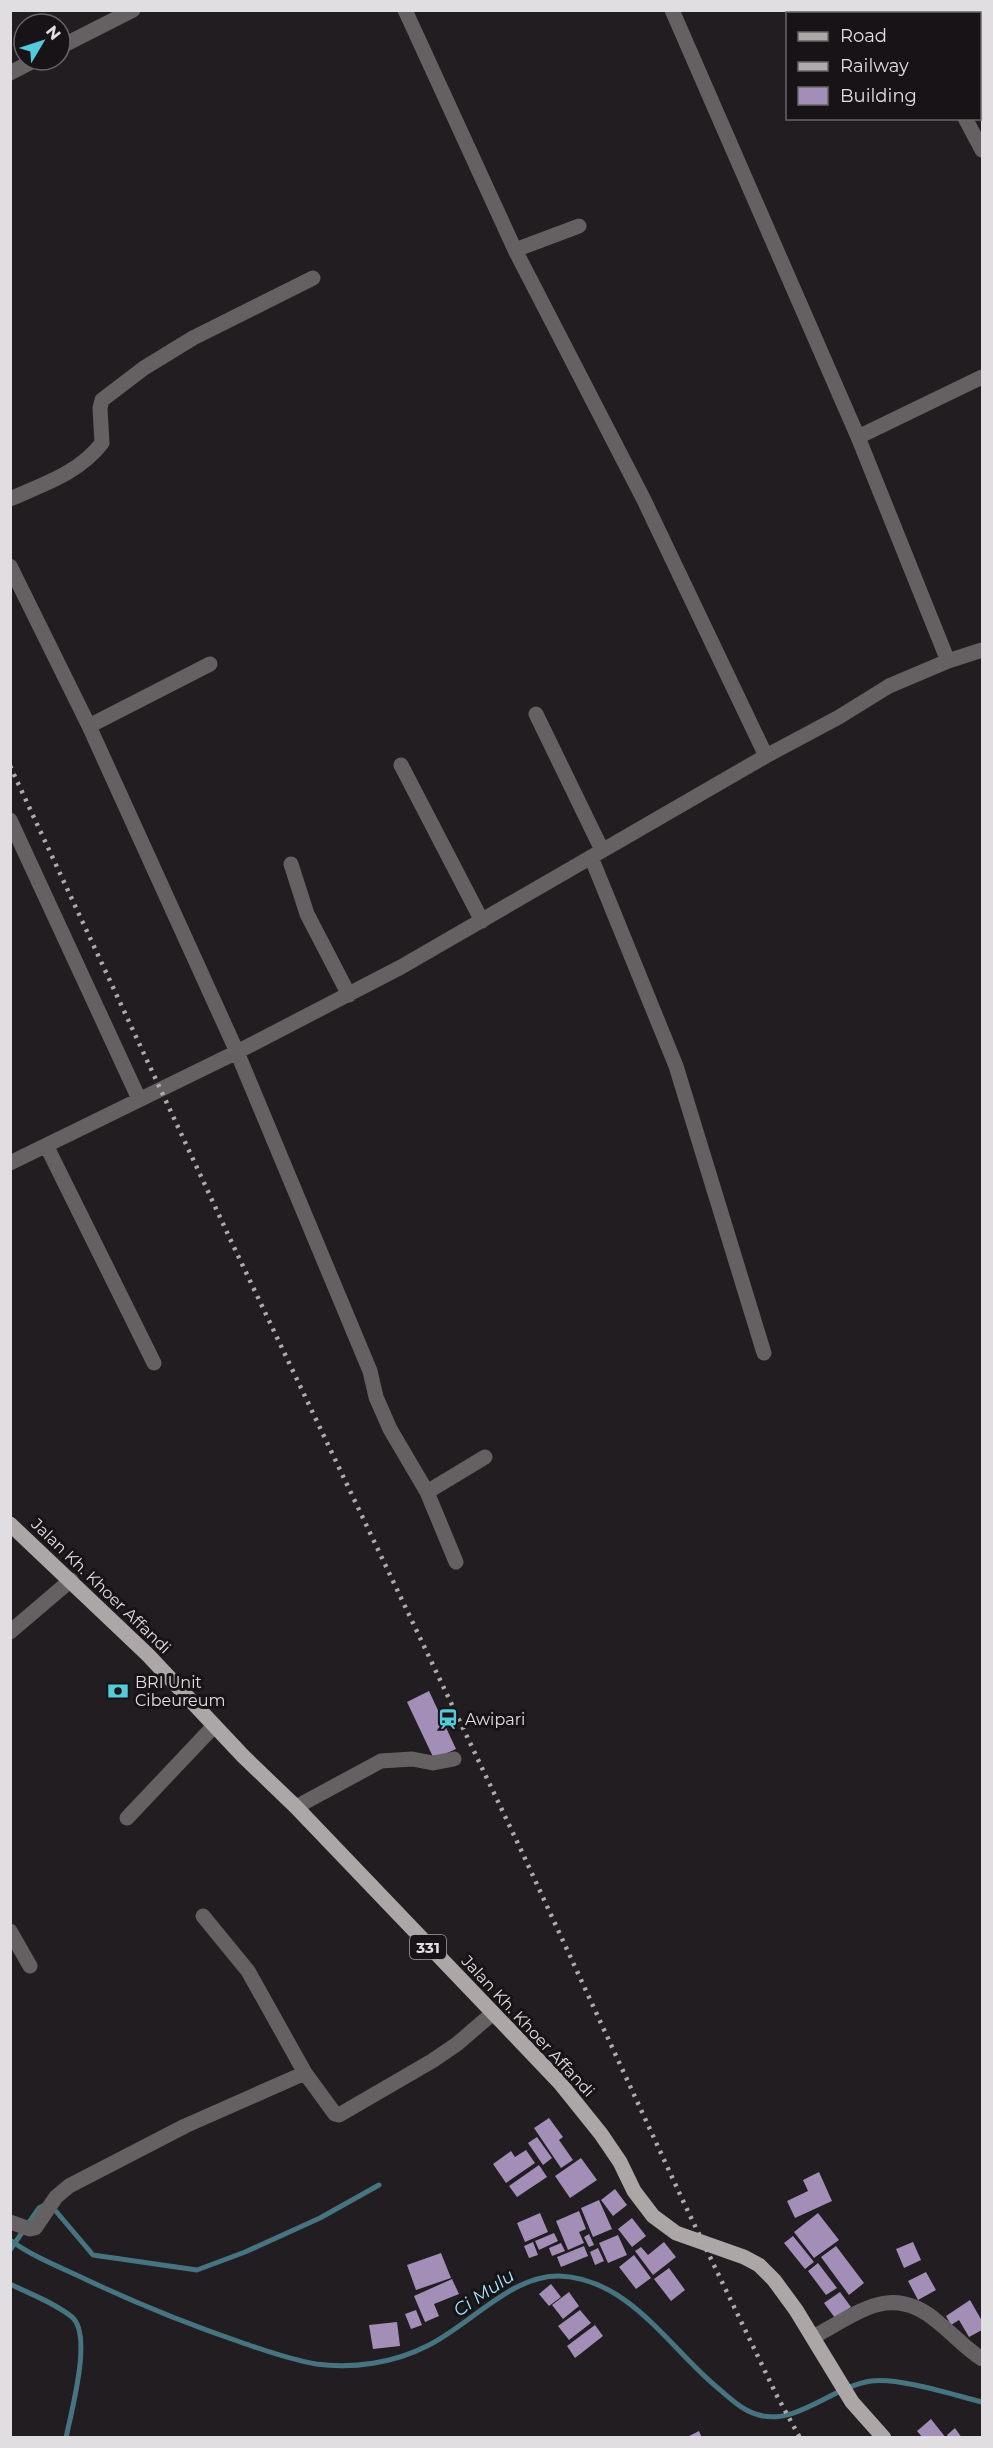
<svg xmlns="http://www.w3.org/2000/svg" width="993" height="2448" viewBox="0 0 993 2448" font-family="Montserrat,sans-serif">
  <rect width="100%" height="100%" fill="#211d20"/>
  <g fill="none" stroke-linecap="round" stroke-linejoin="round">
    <path stroke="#467480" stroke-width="5" d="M10,2240C33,2257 62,2268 87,2280C138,2304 190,2325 243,2343C267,2351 291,2360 316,2364C353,2369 394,2363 427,2346C469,2326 511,2275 559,2276C629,2278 670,2349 719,2389C731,2399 743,2411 759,2415C795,2426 834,2386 871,2381C898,2377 954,2395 982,2402
      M10,2250L39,2208L49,2203L93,2255L197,2270L245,2252L320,2218L379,2185
      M10,2284C30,2294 55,2303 72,2317C93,2335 71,2412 66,2438"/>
  </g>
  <path fill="#a38eb8" d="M429,1691L456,1749L434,1759L407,1702Z
    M549,2118L563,2137L559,2140L573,2160L561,2168L534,2128Z
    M537,2137L552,2158L543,2165L528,2143Z
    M526,2150L535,2163L506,2183L493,2164L511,2151L515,2157Z
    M581,2158L597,2180L570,2198L555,2176Z
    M539,2165L547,2177L517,2197L509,2186Z
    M819,2172L832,2201L795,2218L787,2201L808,2191L803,2180Z
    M615,2189L627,2205L613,2216L601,2200Z
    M599,2200L612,2229L593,2237L581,2208Z
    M579,2211L586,2229L579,2232L584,2243L568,2250L556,2221Z
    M540,2213L548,2232L525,2242L517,2223Z
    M818,2213L839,2240L814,2258L794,2232Z
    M632,2218L646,2236L632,2247L618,2229Z
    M554,2233L558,2241L539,2250L535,2241Z
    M589,2234L594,2245L589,2247L584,2237Z
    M618,2235L627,2255L608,2263L599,2243Z
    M793,2236L814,2262L805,2269L784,2243Z
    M533,2242L538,2255L529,2258L524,2246Z
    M664,2242L676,2257L653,2275L635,2251L641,2247L648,2255Z
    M913,2242L921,2260L904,2268L896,2249Z
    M561,2243L565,2251L552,2256L549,2248Z
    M584,2246L588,2256L561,2267L557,2257Z
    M836,2246L864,2283L849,2295L821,2257Z
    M598,2248L604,2261L595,2265L590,2252Z
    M441,2253L451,2278L416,2290L407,2265Z
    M634,2255L651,2278L636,2289L619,2267Z
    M818,2263L837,2288L826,2295L808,2271Z
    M669,2268L685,2290L671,2301L654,2279Z
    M926,2272L936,2290L918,2300L908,2281Z
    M452,2279L459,2294L434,2304L439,2316L425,2322L414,2296Z
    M551,2284L561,2297L549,2306L539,2294Z
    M569,2292L579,2306L563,2319L552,2305Z
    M840,2292L851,2307L835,2318L824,2303Z
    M970,2300L982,2321V2330L969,2337L959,2320L951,2325L946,2316Z
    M416,2310L422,2325L411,2329L405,2314Z
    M580,2310L591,2323L569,2340L558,2326Z
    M397,2322L400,2346L373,2349L369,2325Z
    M595,2325L603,2336L575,2358L567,2346Z
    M931,2419L946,2438H923L917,2431Z
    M955,2428L962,2438H949L947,2435Z
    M699,2431L702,2438H685Z"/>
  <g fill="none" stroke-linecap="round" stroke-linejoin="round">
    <path stroke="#656162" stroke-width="15" d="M405,10L515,250L643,498L766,756
      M672,10L858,437L948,661
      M908,10V14
      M60,47L133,10
      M10,73L35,60
      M965,118L982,150
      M515,250L579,226
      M858,437L982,377
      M10,499C44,484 79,473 102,443L100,408L102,400L144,368L193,338L313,278
      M10,566L89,726L237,1052L370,1371L376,1397L390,1429L427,1492L456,1562
      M536,714L602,850
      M89,726L210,664
      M401,765L482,921
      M10,820L139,1099
      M591,857L676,1066L764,1353
      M291,864L307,914L349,995
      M47,1147L154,1363
      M10,1163L237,1052L401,967L766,756L839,717L889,686L948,661L982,650
      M427,1492L485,1457
      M10,1632L71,1580
      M296,1807L381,1761L412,1759L433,1763L454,1759
      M127,1818L214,1726
      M203,1916L248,1971L305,2073L335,2114L339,2115L432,2061L457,2044L493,2013
      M10,1931L30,1966
      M10,2222L30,2229L35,2228L56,2197L69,2186L185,2126L305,2073
      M813,2337C859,2313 892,2281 939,2323C954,2335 966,2349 982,2359"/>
    <path stroke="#aca6a7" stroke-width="15" d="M10,1524L148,1655L243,1756L296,1807L520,2041L560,2083L601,2134L620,2162L634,2191L653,2216L676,2233L744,2257L759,2265L774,2280L796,2310L852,2402L884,2438"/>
    <path stroke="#aeaaad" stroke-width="4.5" stroke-dasharray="3 6" stroke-linecap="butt" d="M10,766L232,1243L522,1852L684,2203L776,2394L800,2438"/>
  </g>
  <defs>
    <g id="bank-bare" transform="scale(1.62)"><path d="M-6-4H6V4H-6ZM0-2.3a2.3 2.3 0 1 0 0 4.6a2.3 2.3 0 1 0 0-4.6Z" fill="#53cbdb" stroke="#171317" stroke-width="2.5" paint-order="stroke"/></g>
    <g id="station-bare" transform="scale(1.62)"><path d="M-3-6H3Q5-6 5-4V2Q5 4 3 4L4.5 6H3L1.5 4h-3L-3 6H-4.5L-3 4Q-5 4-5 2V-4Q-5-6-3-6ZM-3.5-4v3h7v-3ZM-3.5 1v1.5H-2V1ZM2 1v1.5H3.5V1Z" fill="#53cbdb" stroke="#171317" stroke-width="2.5" paint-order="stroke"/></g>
  </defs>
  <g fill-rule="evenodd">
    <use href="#bank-bare" x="118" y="1691"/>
    <use href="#station-bare" x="448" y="1719"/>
  </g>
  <g text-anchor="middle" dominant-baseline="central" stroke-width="6" stroke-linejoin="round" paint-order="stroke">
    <rect fill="#171317" stroke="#a4a1a4" stroke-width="1.5" x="410" y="1935" width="36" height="24" rx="4.5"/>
    <g font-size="15" font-weight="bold" fill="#e1dee1">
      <text x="428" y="1947">331</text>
    </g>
    <g font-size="16" fill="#e1dee1" stroke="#171317">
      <text transform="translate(101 1586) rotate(44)">Jalan Kh. Khoer Affandi</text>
      <text transform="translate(528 2026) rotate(47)">Jalan Kh. Khoer Affandi</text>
    </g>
    <g font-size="16" fill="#e1dee1" stroke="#171317" text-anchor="start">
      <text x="135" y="1682">BRI Unit<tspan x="135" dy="18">Cibeureum</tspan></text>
      <text x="465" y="1719">Awipari</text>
    </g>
    <g font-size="18" font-style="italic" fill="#a0e5fd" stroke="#171317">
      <text transform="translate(484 2293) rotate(-34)">Ci Mulu</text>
    </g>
  </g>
  <rect width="993" height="2448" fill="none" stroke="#e1dee1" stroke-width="24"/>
  <rect x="786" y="12" width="195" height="108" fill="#171317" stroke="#686468" stroke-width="1.5"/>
  <rect x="798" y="32" width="30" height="9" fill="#aca6a7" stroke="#686468" stroke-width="1.5"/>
  <text x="840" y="42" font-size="18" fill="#e1dee1">Road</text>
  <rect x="798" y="62" width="30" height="9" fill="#aeaaad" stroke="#686468" stroke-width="1.5"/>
  <text x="840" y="72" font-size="18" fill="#e1dee1">Railway</text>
  <rect x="798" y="87" width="30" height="18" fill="#a38eb8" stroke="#686468" stroke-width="1.5"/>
  <text x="840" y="102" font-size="18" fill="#e1dee1">Building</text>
  <g transform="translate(42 42) rotate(51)"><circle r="28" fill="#171317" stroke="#686468" stroke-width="1.5"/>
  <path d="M0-4.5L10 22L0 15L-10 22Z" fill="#53cbdb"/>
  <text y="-9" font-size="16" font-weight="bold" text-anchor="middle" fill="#e1dee1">N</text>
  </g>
</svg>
